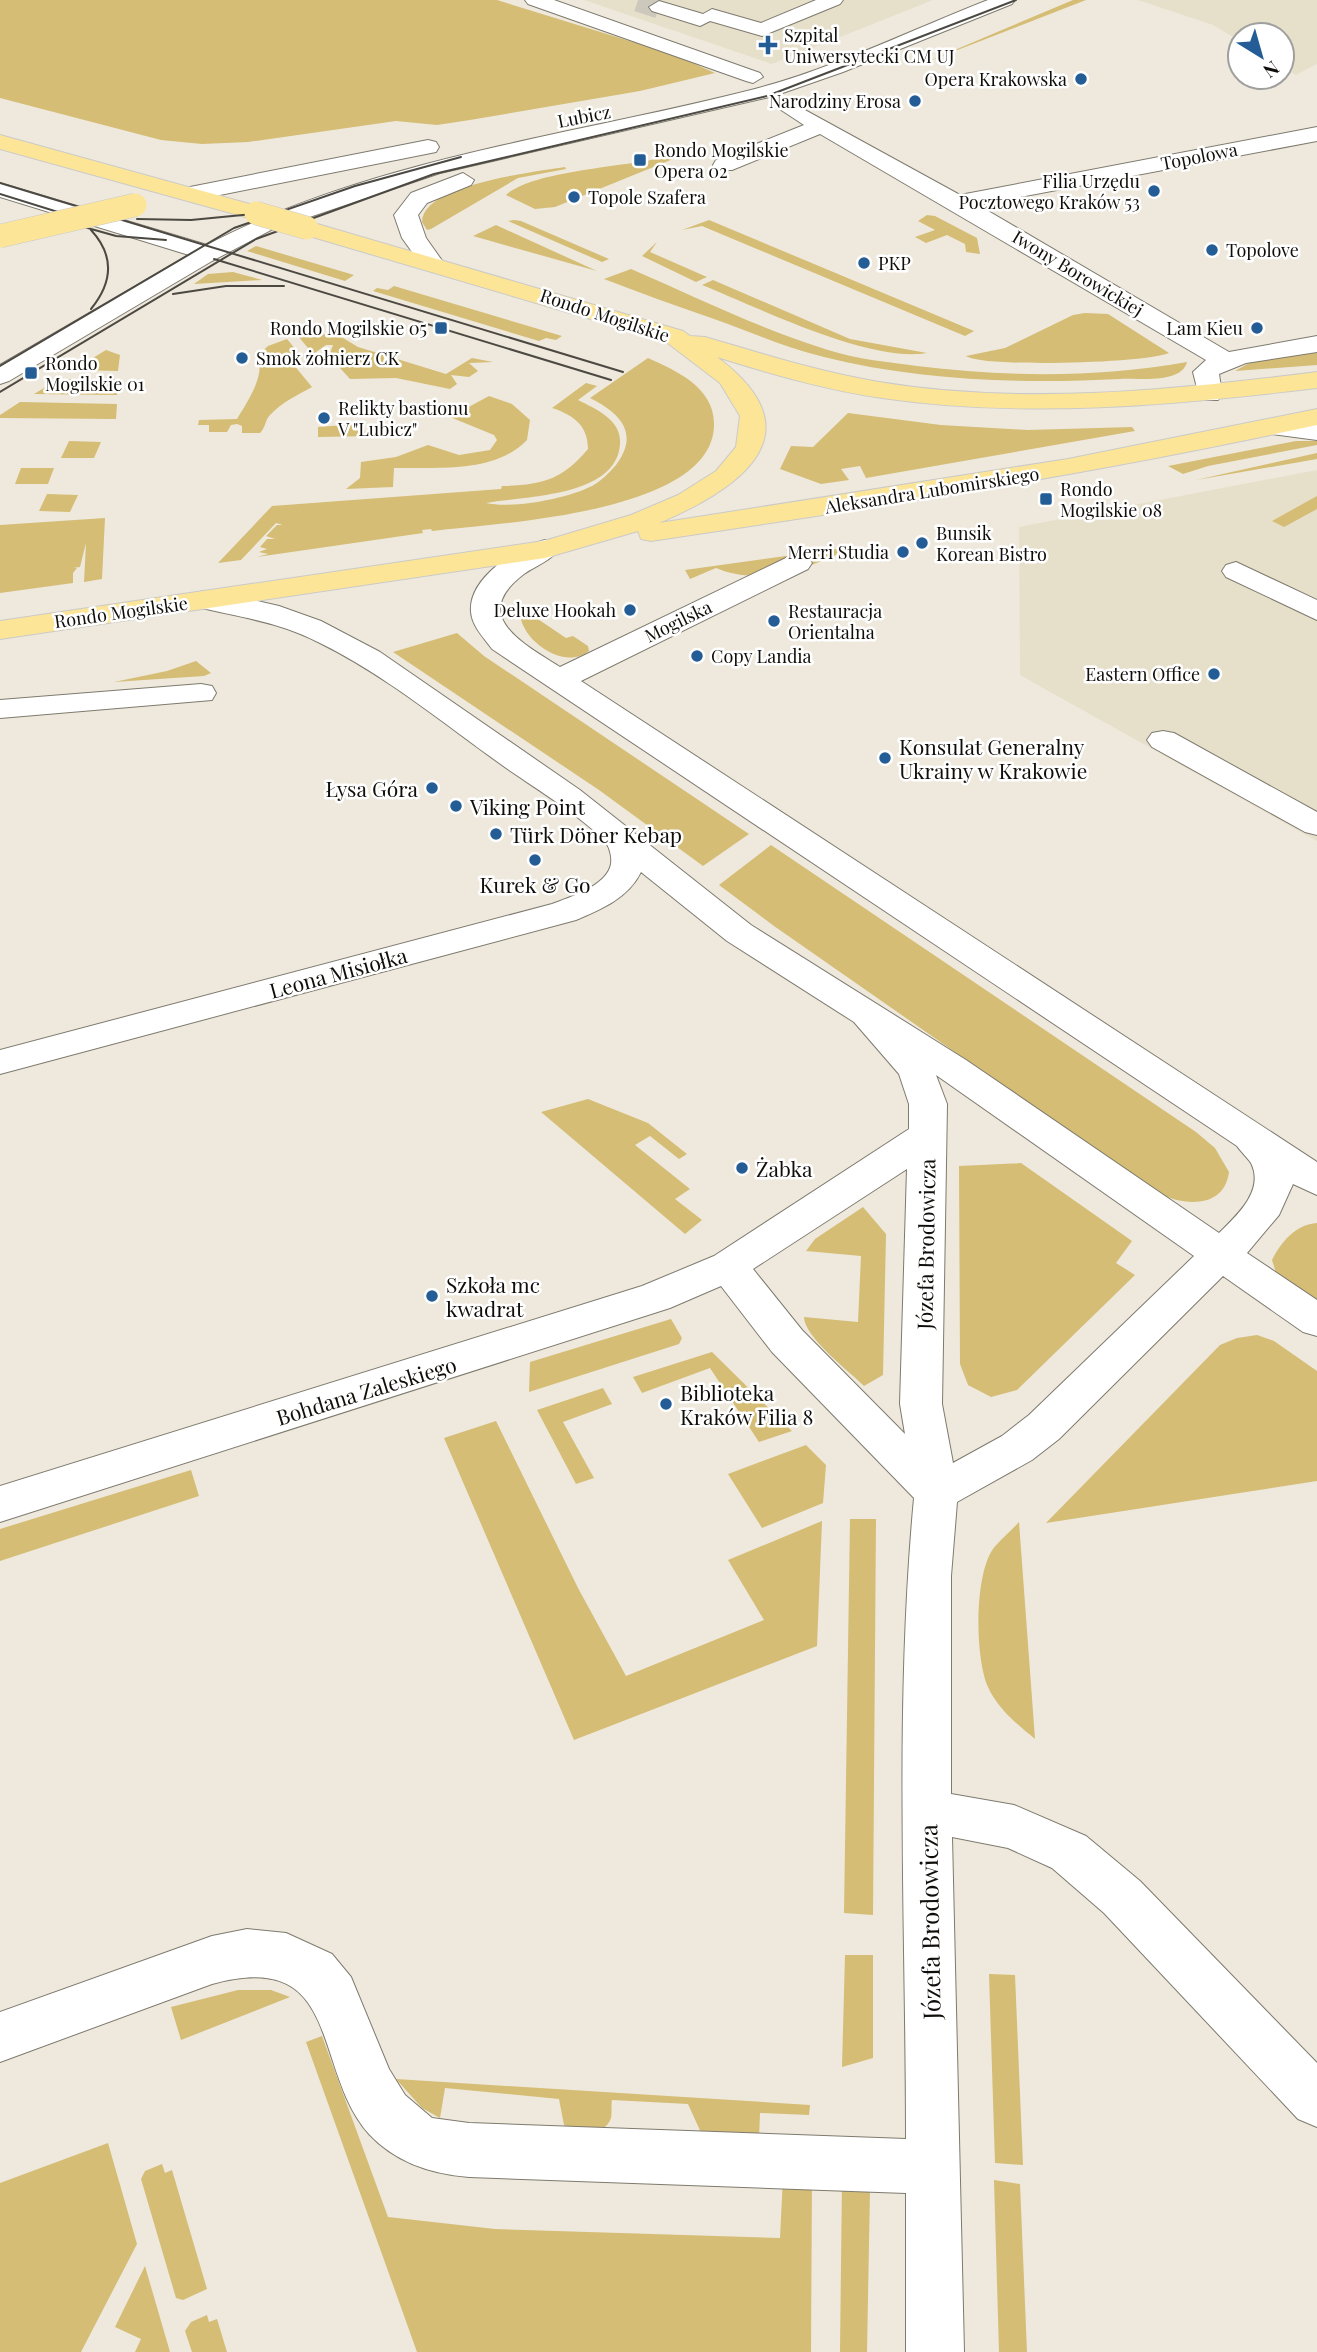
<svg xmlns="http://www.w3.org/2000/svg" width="1317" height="2352" viewBox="0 0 1317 2352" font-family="'Playfair Display',serif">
  <rect width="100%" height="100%" fill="#eee9dc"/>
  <path fill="#e6dfca" d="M584,0H933L772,64Z
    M1138,0H1317V64L1296,75L1282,66V35H1240V41L1213,25Z
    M1317,470V841L1020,675L1019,527Z"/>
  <path fill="#d5bd75" d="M0,0H497L675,55L715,73L640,91L470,120L437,125L396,121L248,142L202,144L161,140L0,98Z
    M1073,0H1086L924,63Z
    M666,153L678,157L555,207L535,209L506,195C531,172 618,167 656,159L653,156Z
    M565,167L566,169L518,178L431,229L427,230L422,222C422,184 535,172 565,167Z
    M927,215L935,216L977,238L980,254L966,252L965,244L947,235L926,243L915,237L935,230L918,221Z
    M514,220L521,221L609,259L602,262L508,221Z
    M709,220L974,331L965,336L702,226L682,230Z
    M496,225L597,271L473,236Z
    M657,242L650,252L707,277L696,282L642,256Z
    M256,246L354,275L345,281L247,251Z
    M631,269C696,297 760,329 828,350C856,359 887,362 917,366C1007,377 1097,378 1187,362C1182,384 1137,378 1120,379C1022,384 920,381 824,357C786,348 751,332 714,319C677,306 640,293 604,279Z
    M233,272L262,280L194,284L208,274Z
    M713,280L850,339L927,353C869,363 757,307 702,285Z
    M394,286L562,336L556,340L546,338L539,341L373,291L377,288L388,290Z
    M1085,313L1108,314L1169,353C1148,363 983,368 966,356L1005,348L1073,315Z
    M313,334L338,335L358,347L446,374L472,358L493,362L469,363L478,371L469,377L451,375L457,384L450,389L396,378L350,379L329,356L333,345H326L313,354L298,336Z
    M287,339L301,356L279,355L275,358L293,364L312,387C296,396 282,402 270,415C265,420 266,427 260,433H242V426L237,424L231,425L227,432H209V425H198L199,420L237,419C246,404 267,374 257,356L268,346Z
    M1317,349V365L1235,371L1251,362Z
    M106,350L120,355L118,371L73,370Z
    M648,358C677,371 715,388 714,425C713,514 496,523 432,531L431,529L422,530L423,533L257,557L268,554L259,552L267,549L260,547L267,539H275L266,536L277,525H283L276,523L241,560L218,563L272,506L501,489L502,486C542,485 562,480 588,449C588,426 574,415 552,408L586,383L597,386L578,400C596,409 622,420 620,444C617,498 521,496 486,503C512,509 566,499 592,486C601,481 609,473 616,465C640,433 620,413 590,398Z
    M59,379H118L117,395L34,394Z
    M489,396L512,404L530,420L527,440C494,474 437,467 394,468L393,487L346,489L360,478L361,462L396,457L428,445L459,455L490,450L497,440L494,435L450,417Z
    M20,402L117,404L116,419L0,418V415Z
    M848,413L941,425L1028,430L1132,427L1135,431L866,478L860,466L841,469L849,480L821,484L780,469L791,446L813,447Z
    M359,424L370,436L318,437V427Z
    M69,441L101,442L94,458H61Z
    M1296,441H1317V445L1208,466L1183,474L1168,466Z
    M1317,453V459L1196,480Z
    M21,468H54L48,484H15Z
    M47,494L78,495L70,512L39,511Z
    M1317,496V509L1284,527L1272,521Z
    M105,518L102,579L84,582L86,543L80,567L73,568H77L73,573V583L0,593V525Z
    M844,548L846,550C809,569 757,586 716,568L690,579L685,570Z
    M520,607L566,638L573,636L588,646L589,651C564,672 516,638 520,607Z
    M457,633L484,656L749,834L703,866L599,790L393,652Z
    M196,661L211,673L204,676L114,682L167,671Z
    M771,845L1196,1132L1215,1148L1229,1172C1224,1209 1185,1206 1157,1193L774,926L719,885Z
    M588,1099L648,1123L687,1154L679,1159L650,1136L635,1145L690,1189L675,1199L702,1220L685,1234L541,1112Z
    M1021,1163L1132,1241L1116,1263L1135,1275L1017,1390L991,1397L968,1385L960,1364L959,1166Z
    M863,1207L886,1234L883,1375L864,1386C849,1371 804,1337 804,1317L858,1322L861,1256L806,1251L815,1239Z
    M1317,1223V1305L1277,1276L1272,1260C1281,1242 1296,1224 1317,1223Z
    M671,1319L682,1338L679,1344L529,1392L530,1362Z
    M1257,1335L1274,1341L1317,1371V1481L1046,1523L1220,1345L1237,1338Z
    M712,1352L792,1431L759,1442L710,1368L642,1393L633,1377Z
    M603,1388L612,1404L563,1422L594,1478L576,1484L537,1410Z
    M496,1421L578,1588L626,1676L764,1620L728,1560L822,1521L817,1646L574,1740L444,1438Z
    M806,1445L826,1465L823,1503L762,1528L728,1474Z
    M191,1470L199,1496L0,1561V1529Z
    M850,1519H876L873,1915L844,1913Z
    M1019,1522L1035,1739C1018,1725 997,1708 988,1687C975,1658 974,1576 993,1549C1000,1540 1011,1531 1019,1522Z
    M845,1955H873V2058L842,2067Z
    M989,1974L1015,1975L1023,2165L995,2163Z
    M238,1990H271L290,1997L181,2040L171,2007Z
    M322,2036L388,2217L495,2229L780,2238L783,2177L812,2178L811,2352H417L306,2042Z
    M396,2079L810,2105L809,2115L760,2113L759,2139L703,2137L688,2104L612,2100C611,2105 612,2113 611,2118C605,2137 576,2134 564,2125L559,2099L445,2088L440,2118L422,2108Z
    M108,2143L137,2244L81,2352H0V2183Z
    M162,2164L165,2173L172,2170L207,2289L183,2300L176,2298L141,2179L145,2171Z
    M842,2179L870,2190L867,2352H840Z
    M994,2180L1020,2184L1027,2352H999Z
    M145,2266L170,2352H135L141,2339L115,2327Z
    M207,2315L209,2322L217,2319L227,2352H192L185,2331L191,2322Z"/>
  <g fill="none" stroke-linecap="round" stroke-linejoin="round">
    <path stroke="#cdc8bc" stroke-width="23" stroke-dasharray="23 11" stroke-linecap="butt" d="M638,0L659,7"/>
    <g stroke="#7e7a6e" stroke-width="2">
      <path id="minor" d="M525,0H554L760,73L763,77L753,83L746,81L528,4Z
        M816,0H843L840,4L762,36L710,21L700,26L652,11L649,7L659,1L703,14L712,9L761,23Z
        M988,0H1015L1012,4L843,72L774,96L440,173L271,230L212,261L9,381L0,384V365L189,255L0,197V183L207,245C376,157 572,136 755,89C835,68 911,30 988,0Z
        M783,98L960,195L1317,127V141L978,205L1229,352L1317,336V352L1246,363L1219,374L1222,394L1218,400H1200L1193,372L1206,360L820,134L732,170H716L713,165L716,160L804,125L772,104L775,99Z
        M428,140L436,142L439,147L436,152L190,201L179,194L190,187Z
        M463,173L474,180L471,185L427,203L418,215L426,238L443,262L439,267H423L402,238L394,215L411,193Z
        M1274,419L1317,424V440L1265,433L1261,427L1265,421Z
        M545,540L555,543L559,549C551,561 535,566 524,574C468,616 524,644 560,667L788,557L798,554L808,557L812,563L808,569L581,681L1317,1162V1195L1293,1184L1279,1215L1247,1253L1317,1300V1336L1303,1332L1223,1276L1059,1439L1032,1460L957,1502L951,1576V1794L1014,1805L1086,1836L1140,1881L1317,2063V2127L1298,2119L1104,1913L1052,1868L1008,1848L952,1837L964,2352H906V2193L469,2177C431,2174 395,2162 369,2134C311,2069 344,1947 212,1984L0,2062V2012L212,1936L247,1929L286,1933L332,1954L351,1977L389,2069L405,2095L432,2118L469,2123L906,2139C906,1926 894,1711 914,1498L772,1352L721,1286L670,1308L0,1522V1486L642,1286L714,1256L909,1129V1104L899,1074L854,1022L727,941L641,872C628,898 602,909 576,920L0,1074V1050L552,904C570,897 607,886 611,864C612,858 610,848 606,843C587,820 535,788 509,770C448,727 387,676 320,643C274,620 241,618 194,606L189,600L194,594L204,591L226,594L279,606L321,621L380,652L580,790L751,925L966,1060L1219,1233C1236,1216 1265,1191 1251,1163C1247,1157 1241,1152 1237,1146L492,649C484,638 472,626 471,612C468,578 517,547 545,540ZM936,1075L1194,1256L1029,1415L1002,1436L953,1463L942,1404L947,1104ZM907,1169L900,1404L905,1434L802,1330L753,1269Z
        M1236,562L1317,600V620L1226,577L1222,571L1226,565Z
        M201,684L212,686L216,693L212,700L0,718V700Z
        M1163,731L1174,733L1317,812V835L1305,832L1152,747L1147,740L1152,733Z"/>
    </g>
    <g stroke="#cacac9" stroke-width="2">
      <path id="major" d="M0,135L264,208L268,213L264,218L256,220L0,149Z
        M307,221L683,331L690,336L705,337C763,354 819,372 879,382C1024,406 1173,390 1317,372V388C1173,405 1027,419 882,398C826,390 771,374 717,357C819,433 741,488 659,523L1068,459L1317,409V425C1097,473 874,508 651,541L641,539L638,531L545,558L0,639V621L544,541L631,515L678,495L716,471L736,447L740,416L720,383L665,341L299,233L295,228L299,223Z"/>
    </g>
    <use href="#minor" fill="#fff" fill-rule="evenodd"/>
    <use href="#major" fill="#fde598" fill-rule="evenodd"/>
    <path stroke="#4c4943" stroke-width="2" d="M0,183L623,372
      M0,194L90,222
      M137,219L191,220L253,214
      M77,225L116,236L166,240
      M91,230C115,256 113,282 91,309
      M214,259L611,380
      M173,294L226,286H284
      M0,366L234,228L355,186L461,157
      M0,392L256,239L434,174L767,96L1016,0"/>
    <g stroke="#cacac9" stroke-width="24" stroke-linecap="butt">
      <path id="major-bridge" d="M256,213L307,228
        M0,236L135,205"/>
    </g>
    <use href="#major-bridge" stroke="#fde598" stroke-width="23"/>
  </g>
  <g fill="#245d95" stroke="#fff" stroke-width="2.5">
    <path d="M764.5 34.5h7v7h7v7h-7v7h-7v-7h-7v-7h7z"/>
    <circle cx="1081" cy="79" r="7"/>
    <circle cx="915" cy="101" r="7"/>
    <rect x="633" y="153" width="14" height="14" rx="3.5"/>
    <circle cx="1154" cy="191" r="7"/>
    <circle cx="574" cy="197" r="7"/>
    <circle cx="1212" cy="250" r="7"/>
    <circle cx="864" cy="263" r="7"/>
    <rect x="434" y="321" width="14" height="14" rx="3.5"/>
    <circle cx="1257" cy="328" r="7"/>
    <circle cx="242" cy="358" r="7"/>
    <rect x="24" y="366" width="14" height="14" rx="3.5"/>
    <circle cx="324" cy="418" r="7"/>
    <rect x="1039" y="492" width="14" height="14" rx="3.5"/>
    <circle cx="922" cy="543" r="7"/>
    <circle cx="903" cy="552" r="7"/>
    <circle cx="630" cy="610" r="7"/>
    <circle cx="774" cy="621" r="7"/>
    <circle cx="697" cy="656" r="7"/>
    <circle cx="1214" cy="674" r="7"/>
    <circle cx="885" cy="758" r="7"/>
    <circle cx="432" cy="788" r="7"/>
    <circle cx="456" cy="806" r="7"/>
    <circle cx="496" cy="834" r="7"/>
    <circle cx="535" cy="860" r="7"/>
    <circle cx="742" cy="1168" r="7"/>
    <circle cx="432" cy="1296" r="7"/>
    <circle cx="666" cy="1404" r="7"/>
  </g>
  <g text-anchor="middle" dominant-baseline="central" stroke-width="5" stroke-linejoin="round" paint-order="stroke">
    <g font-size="18" fill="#100e0a" stroke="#fff" text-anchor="start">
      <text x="784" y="35">Szpital<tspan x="784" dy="21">Uniwersytecki CM UJ</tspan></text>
      <text x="1067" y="79" text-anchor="end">Opera Krakowska</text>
      <text x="901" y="101" text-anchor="end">Narodziny Erosa</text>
      <text x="654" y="150">Rondo Mogilskie<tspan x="654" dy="21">Opera 02</tspan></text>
      <text x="1140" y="181" text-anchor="end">Filia Urzędu<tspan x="1140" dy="21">Pocztowego Kraków 53</tspan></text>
      <text x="588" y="197">Topole Szafera</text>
      <text x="1226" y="250">Topolove</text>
      <text x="878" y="263">PKP</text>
      <text x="427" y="328" text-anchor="end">Rondo Mogilskie 05</text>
      <text x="1243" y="328" text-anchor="end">Lam Kieu</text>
      <text x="256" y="358">Smok żołnierz CK</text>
      <text x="45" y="363">Rondo<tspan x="45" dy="21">Mogilskie 01</tspan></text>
      <text x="338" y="408">Relikty bastionu<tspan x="338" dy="21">V "Lubicz"</tspan></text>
      <text x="1060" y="489">Rondo<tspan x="1060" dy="21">Mogilskie 08</tspan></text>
      <text x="936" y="533">Bunsik<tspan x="936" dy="21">Korean Bistro</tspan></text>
      <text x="889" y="552" text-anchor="end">Merri Studia</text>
      <text x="616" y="610" text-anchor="end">Deluxe Hookah</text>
      <text x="788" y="611">Restauracja<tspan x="788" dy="21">Orientalna</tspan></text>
      <text x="711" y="656">Copy Landia</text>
      <text x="1200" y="674" text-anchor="end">Eastern Office</text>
    </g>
    <g font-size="18" fill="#100e0a" stroke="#fff">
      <text transform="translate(584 116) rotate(-11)">Lubicz</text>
      <text transform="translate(1199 156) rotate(-11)">Topolowa</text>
      <text transform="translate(1078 273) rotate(31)">Iwony Borowickiej</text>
      <text transform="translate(605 315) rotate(18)">Rondo Mogilskie</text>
      <text transform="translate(932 490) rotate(-9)">Aleksandra Lubomirskiego</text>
      <text transform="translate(121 612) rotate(-8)">Rondo Mogilskie</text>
      <text transform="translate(678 621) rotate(-26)">Mogilska</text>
    </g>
    <g font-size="21" fill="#100e0a" stroke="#fff" text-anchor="start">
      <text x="899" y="746">Konsulat Generalny<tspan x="899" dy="24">Ukrainy w Krakowie</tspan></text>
      <text x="418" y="788" text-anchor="end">Łysa Góra</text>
      <text x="470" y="806">Viking Point</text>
      <text x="510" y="834">Türk Döner Kebap</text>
      <text x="535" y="884" text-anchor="middle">Kurek &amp; Go</text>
      <text x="756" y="1168">Żabka</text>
      <text x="446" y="1284">Szkoła mc<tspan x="446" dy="24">kwadrat</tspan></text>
      <text x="680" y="1392">Biblioteka<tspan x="680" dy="24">Kraków Filia 8</tspan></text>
    </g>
    <g font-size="21" fill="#100e0a" stroke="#fff">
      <text transform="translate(338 972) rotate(-15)">Leona Misiołka</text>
      <text transform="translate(925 1244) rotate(-89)">Józefa Brodowicza</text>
      <text transform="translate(366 1390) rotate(-17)">Bohdana Zaleskiego</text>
    </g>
    <g font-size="24" fill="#100e0a" stroke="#fff">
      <text transform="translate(929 1922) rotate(-91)">Józefa Brodowicza</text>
    </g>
  </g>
  <g transform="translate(1261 56) rotate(143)"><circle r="33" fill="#ffffff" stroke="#9f9f9d" stroke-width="2"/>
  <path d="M0-5L12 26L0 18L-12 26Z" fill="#245d95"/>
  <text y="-10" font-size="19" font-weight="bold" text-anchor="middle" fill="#100e0a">N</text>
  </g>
</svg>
